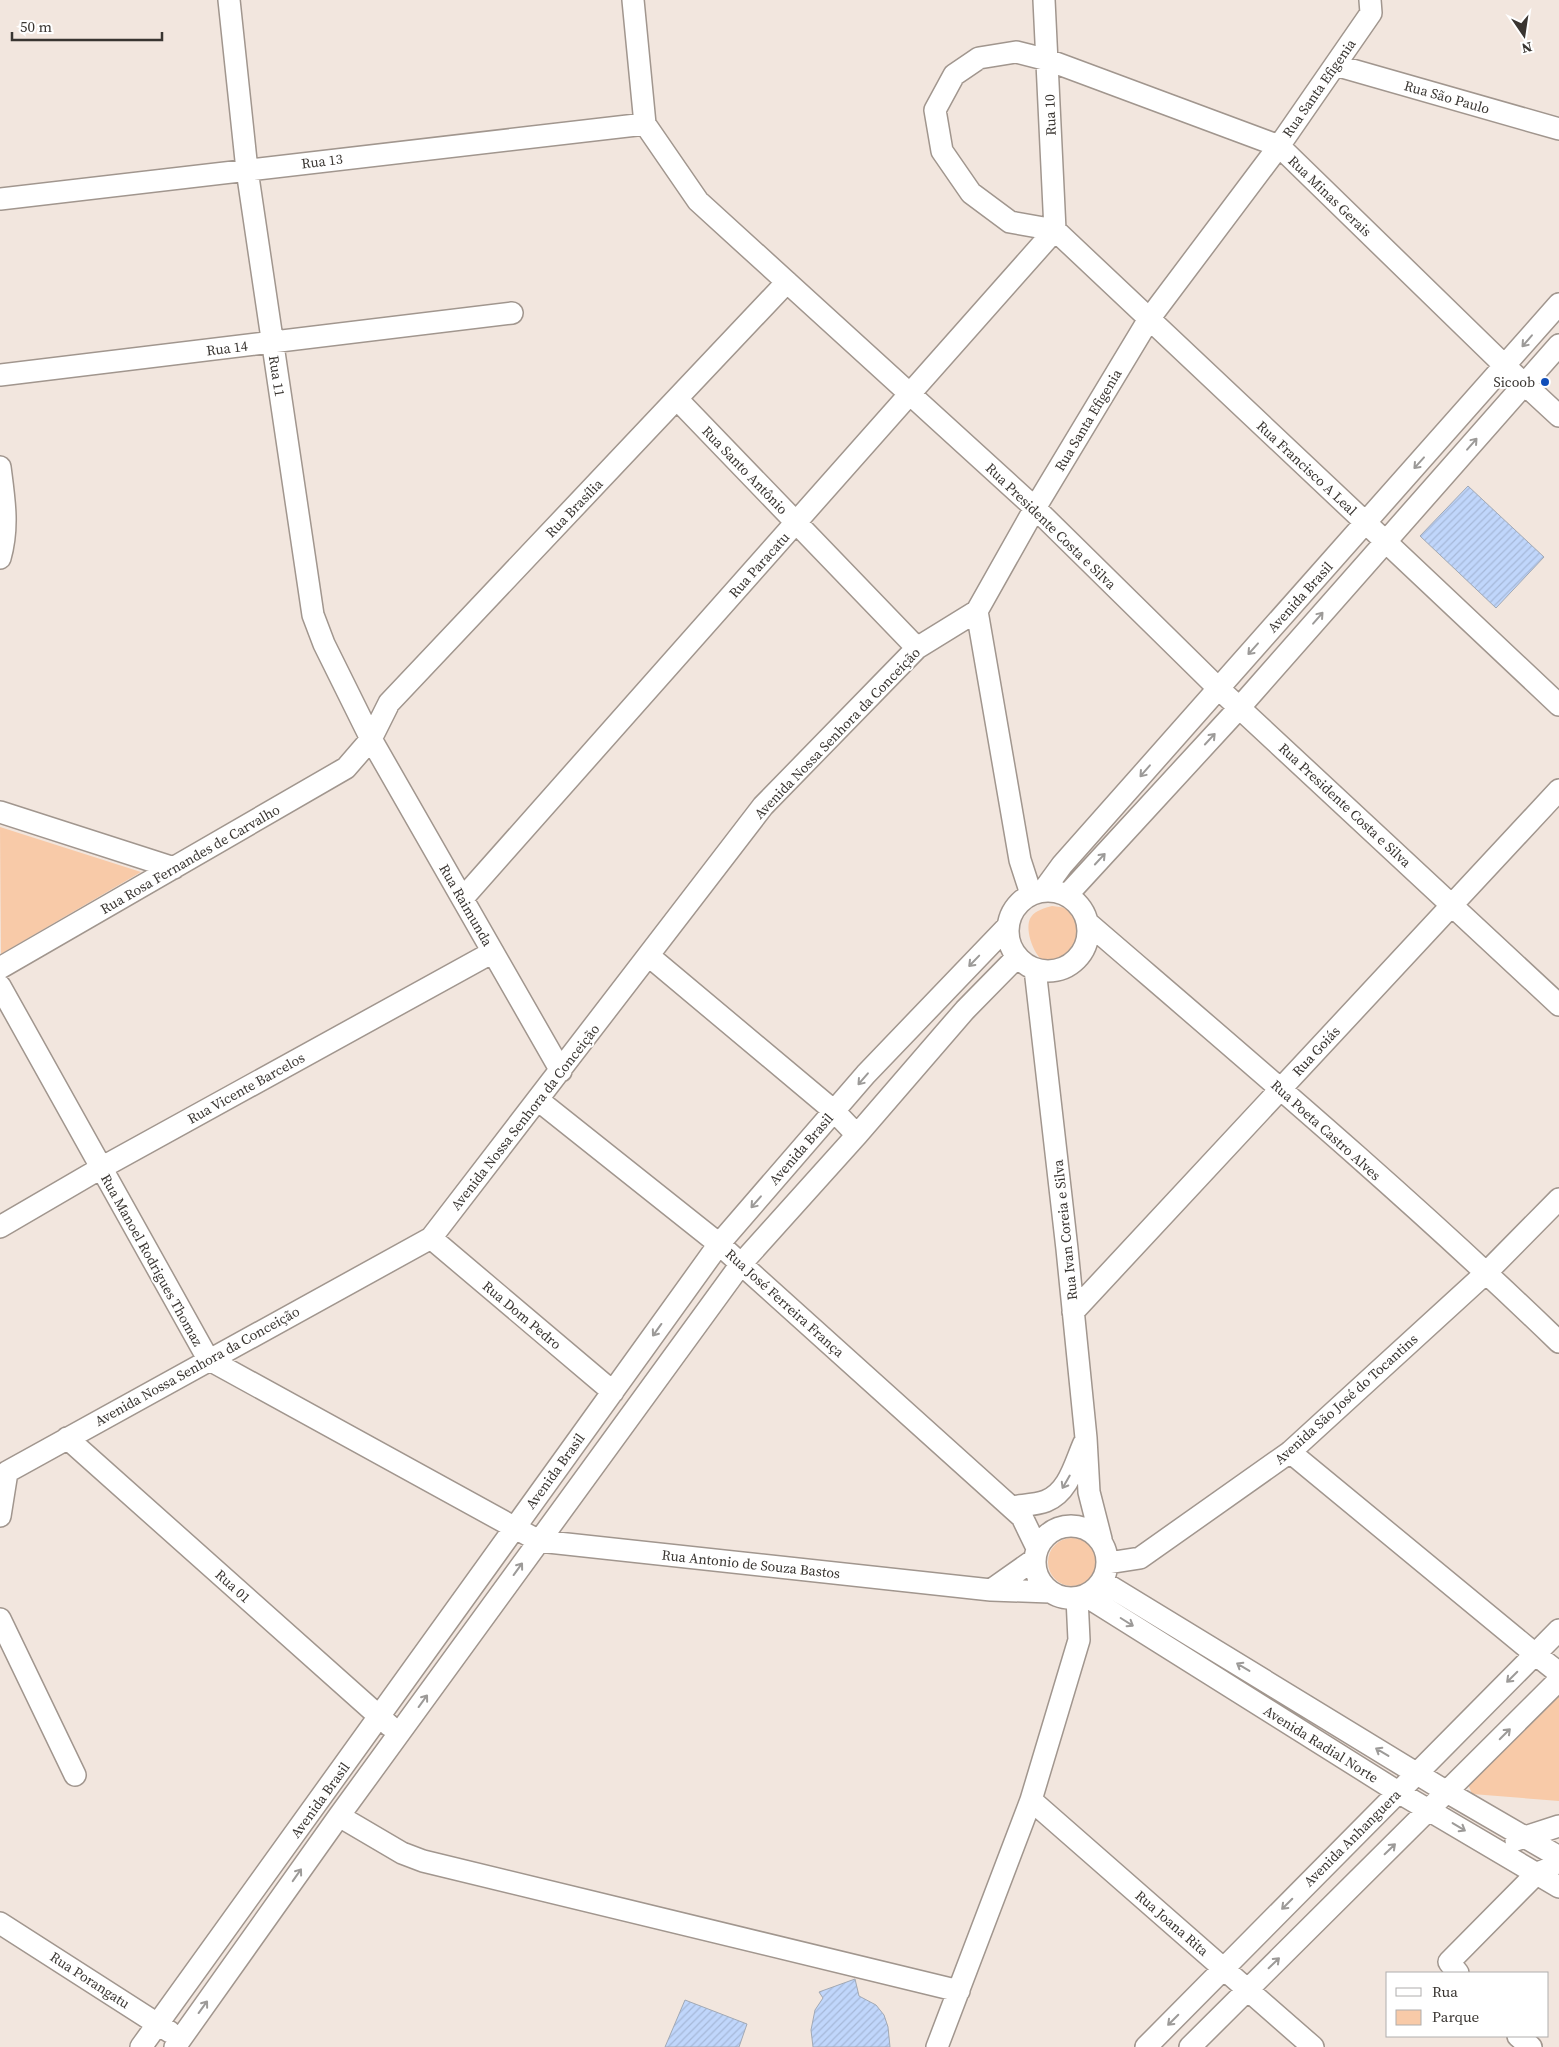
<svg xmlns="http://www.w3.org/2000/svg" width="1559" height="2047" viewBox="0 0 1559 2047" font-family="'Source Serif 4',serif">
  <defs>
    <pattern id="building-hatch" width="6" height="6" patternUnits="userSpaceOnUse" patternTransform="scale(1.25)"><rect width="6" height="6" fill="#c0d6fb"/><path d="M-1 1l2-2M0 6l6-6M5 7l2-2" fill="none" stroke="#a6b8d8"/></pattern>
  </defs>
  <rect width="100%" height="100%" fill="#f2e6de"/>
  <path fill="#f8caa8" d="M0,827L141,872L1,954Z
    M1052,906L1067,908L1078,919L1083,927L1081,940L1057,966C1038,970 1022,930 1031,917C1036,910 1045,908 1052,906Z
    M1048 1562a24 24 0 1 1 48 0a24 24 0 1 1-48 0Z
    M1557,1696L1559,1697V1801L1472,1794L1468,1784Z"/>
  <path fill="url(#building-hatch)" stroke="#a2a9b4" d="M1468,486L1544,557L1496,608L1420,536Z
    M855,1979L859,1996L876,2005L884,2015L888,2027L890,2047H813L811,2030L815,2010L823,1998L819,1992Z
    M685,2000L747,2024L739,2047H665Z"/>
  <g fill="none" stroke-linecap="round" stroke-linejoin="round">
    <g stroke="#a1968e" stroke-width="24">
      <path id="minor" d="M229,0L247,170L313,615L324,644L371,739L561,1071
        M633,0L645,124L698,201L1035,508L1218,688L1559,1005
        M1044,0L1055,230
        M1335,65L1559,129
        M0,199L645,124
        M1055,230L1010,222L971,193L942,151L935,110L954,75L979,58L1016,52L1048,60L1279,146L1505,366L1559,416
        M1055,230L1559,705
        M0,375L512,313
        M677,399L917,648
        M0,467C4,498 9,527 0,558
        M0,812L174,868
        M1008 931a40 40 0 1 1 80 0a40 40 0 1 1-80 0Z
        M1043,891L1062,865L1559,304
        M1031,894L1020,860L977,611L1035,508L1149,319L1279,146L1371,13L1370,0
        M1067,895L1240,707L1559,345
        M463,898L1055,230
        M1088,923C1247,1060 1408,1196 1559,1342
        M649,956L834,1111L857,1135
        M0,968L346,768L371,739L389,703L787,282
        M1035,969L1067,1249L1086,1438L1089,1492L1101,1539
        M0,986L208,1359L539,1541L991,1590L1050,1592
        M538,1100L719,1244L741,1264L1022,1517L1037,1548
        M0,1227L101,1168L493,952
        M431,1238L613,1392
        M1073,1312L1559,790
        M67,1438L390,1726
        M1290,1452L1535,1654L1559,1673
        M1011,1507C1022,1505 1036,1505 1046,1501C1069,1492 1075,1463 1084,1443
        M0,1516L7,1472L431,1238L763,806L917,648L977,611
        M1035 1562a36 36 0 1 1 72 0a36 36 0 1 1-72 0Z
        M1108,1563L1140,1558L1290,1452L1487,1272L1559,1199
        M1103,1582L1447,1792L1559,1857
        M991,1590L1035,1559
        M1086,1596L1398,1792L1559,1887
        M0,1619L75,1775
        M1031,1800L1313,2047
        M339,1816L402,1853L423,1861L959,1991
        M1516,1840L1559,1826
        M0,1923L170,2032
        M1458,1973L1449,1962L1537,1873L1550,1868
        M1518,2036L1531,2047
        M141,2047L719,1244L866,1074L1008,926
        M175,2047L339,1816L741,1264L857,1135L965,1010L1017,957
        M937,2047L1031,1800L1079,1640L1077,1598
        M1146,2047L1559,1630
        M1190,2047L1559,1680"/>
    </g>
    <use href="#minor" stroke="#fff" stroke-width="21"/>
  </g>
  <defs><path id="oneway-shaft" d="M-6 0H5M1.5-3L5.5 0L1.5 3" fill="none" stroke-width="1.6" stroke-linecap="round" stroke-linejoin="round" transform="scale(1.25)"/></defs>
  <g stroke="#9c9a98">
    <use href="#oneway-shaft" transform="translate(1527 341) rotate(131)"/>
    <use href="#oneway-shaft" transform="translate(1472 444) rotate(-49)"/>
    <use href="#oneway-shaft" transform="translate(1419 463) rotate(132)"/>
    <use href="#oneway-shaft" transform="translate(1318 618) rotate(-49)"/>
    <use href="#oneway-shaft" transform="translate(1253 649) rotate(132)"/>
    <use href="#oneway-shaft" transform="translate(1210 739) rotate(-47)"/>
    <use href="#oneway-shaft" transform="translate(1145 771) rotate(131)"/>
    <use href="#oneway-shaft" transform="translate(1100 859) rotate(-47)"/>
    <use href="#oneway-shaft" transform="translate(974 961) rotate(134)"/>
    <use href="#oneway-shaft" transform="translate(863 1079) rotate(131)"/>
    <use href="#oneway-shaft" transform="translate(756 1202) rotate(131)"/>
    <use href="#oneway-shaft" transform="translate(657 1330) rotate(126)"/>
    <use href="#oneway-shaft" transform="translate(1066 1482) rotate(120)"/>
    <use href="#oneway-shaft" transform="translate(518 1569) rotate(-54)"/>
    <use href="#oneway-shaft" transform="translate(1127 1622) rotate(32)"/>
    <use href="#oneway-shaft" transform="translate(1243 1667) rotate(-149)"/>
    <use href="#oneway-shaft" transform="translate(1512 1677) rotate(135)"/>
    <use href="#oneway-shaft" transform="translate(423 1701) rotate(-54)"/>
    <use href="#oneway-shaft" transform="translate(1505 1734) rotate(-45)"/>
    <use href="#oneway-shaft" transform="translate(1382 1752) rotate(-149)"/>
    <use href="#oneway-shaft" transform="translate(1459 1827) rotate(31)"/>
    <use href="#oneway-shaft" transform="translate(1390 1849) rotate(-44)"/>
    <use href="#oneway-shaft" transform="translate(297 1875) rotate(-55)"/>
    <use href="#oneway-shaft" transform="translate(1287 1904) rotate(135)"/>
    <use href="#oneway-shaft" transform="translate(1274 1963) rotate(-44)"/>
    <use href="#oneway-shaft" transform="translate(203 2007) rotate(-54)"/>
    <use href="#oneway-shaft" transform="translate(1173 2020) rotate(135)"/>
  </g>
  <circle fill="#114eb9" stroke="#fff" stroke-width="2" cx="1545" cy="382" r="5"/>
  <g text-anchor="middle" dominant-baseline="central" stroke-width="4" stroke-linejoin="round" paint-order="stroke">
    <g font-size="14" fill="#393531" stroke="#fff">
      <text transform="translate(1319 88) rotate(-55)">Rua Santa Efigenia</text>
      <text transform="translate(1447 97) rotate(16)">Rua São Paulo</text>
      <text transform="translate(1050 115) rotate(-92)">Rua 10</text>
      <text transform="translate(322 161) rotate(-7)">Rua 13</text>
      <text transform="translate(1330 196) rotate(44)">Rua Minas Gerais</text>
      <text transform="translate(227 348) rotate(-7)">Rua 14</text>
      <text transform="translate(277 376) rotate(81)">Rua 11</text>
      <text transform="translate(1088 420) rotate(-59)">Rua Santa Efigenia</text>
      <text transform="translate(1307 468) rotate(43)">Rua Francisco A Leal</text>
      <text transform="translate(745 470) rotate(46)">Rua Santo Antônio</text>
      <text transform="translate(574 508) rotate(-46)">Rua Brasília</text>
      <text transform="translate(1051 526) rotate(44)">Rua Presidente Costa e Silva</text>
      <text transform="translate(759 565) rotate(-48)">Rua Paracatu</text>
      <text transform="translate(1300 597) rotate(-48)">Avenida Brasil</text>
      <text transform="translate(837 733) rotate(-46)">Avenida Nossa Senhora da Conceição</text>
      <text transform="translate(1345 805) rotate(43)">Rua Presidente Costa e Silva</text>
      <text transform="translate(190 859) rotate(-30)">Rua Rosa Fernandes de Carvalho</text>
      <text transform="translate(466 905) rotate(60)">Rua Raimunda</text>
      <text transform="translate(1316 1051) rotate(-47)">Rua Goiás</text>
      <text transform="translate(246 1088) rotate(-29)">Rua Vicente Barcelos</text>
      <text transform="translate(525 1117) rotate(-52)">Avenida Nossa Senhora da Conceição</text>
      <text transform="translate(1326 1130) rotate(42)">Rua Poeta Castro Alves</text>
      <text transform="translate(801 1149) rotate(-49)">Avenida Brasil</text>
      <text transform="translate(1065 1230) rotate(-96)">Rua Ivan Coreia e Silva</text>
      <text transform="translate(152 1260) rotate(61)">Rua Manoel Rodrigues Thomaz</text>
      <text transform="translate(785 1303) rotate(42)">Rua José Ferreira França</text>
      <text transform="translate(522 1315) rotate(40)">Rua Dom Pedro</text>
      <text transform="translate(197 1366) rotate(-29)">Avenida Nossa Senhora da Conceição</text>
      <text transform="translate(1346 1399) rotate(-42)">Avenida São José do Tocantins</text>
      <text transform="translate(555 1471) rotate(-54)">Avenida Brasil</text>
      <text transform="translate(751 1564) rotate(6)">Rua Antonio de Souza Bastos</text>
      <text transform="translate(233 1586) rotate(42)">Rua 01</text>
      <text transform="translate(1321 1744) rotate(32)">Avenida Radial Norte</text>
      <text transform="translate(320 1800) rotate(-54)">Avenida Brasil</text>
      <text transform="translate(1352 1838) rotate(-45)">Avenida Anhanguera</text>
      <text transform="translate(1172 1923) rotate(41)">Rua Joana Rita</text>
      <text transform="translate(90 1980) rotate(33)">Rua Porangatu</text>
    </g>
    <g font-size="14" fill="#393531" stroke="#fff" text-anchor="end">
      <text x="1535" y="382">Sicoob</text>
    </g>
  </g>
  <rect x="1386" y="1972" width="162" height="65" fill="#ffffff" stroke="#b0aead"/>
  <rect x="1396" y="1988" width="25" height="8" fill="#ffffff" stroke="#b0aead"/>
  <text x="1432" y="1997" font-size="15" fill="#393531">Rua</text>
  <rect x="1396" y="2010" width="25" height="15" fill="#f8caa8" stroke="#b0aead"/>
  <text x="1432" y="2022" font-size="15" fill="#393531">Parque</text>
  <g transform="translate(1524 35) rotate(167)" stroke="#ffffff" stroke-width="4" paint-order="stroke">
  <path d="M0-4L9 19L0 12L-9 19Z" fill="#393531"/>
  <text y="-8" font-size="14" font-weight="bold" text-anchor="middle" fill="#393531">N</text>
  </g>
  <path d="M12 32v8h150v-8" fill="none" stroke="#393531" stroke-width="2.5"/>
  <text x="20" y="32" font-size="15" fill="#393531" stroke="#ffffff" stroke-width="4" paint-order="stroke">50 m</text>
</svg>
